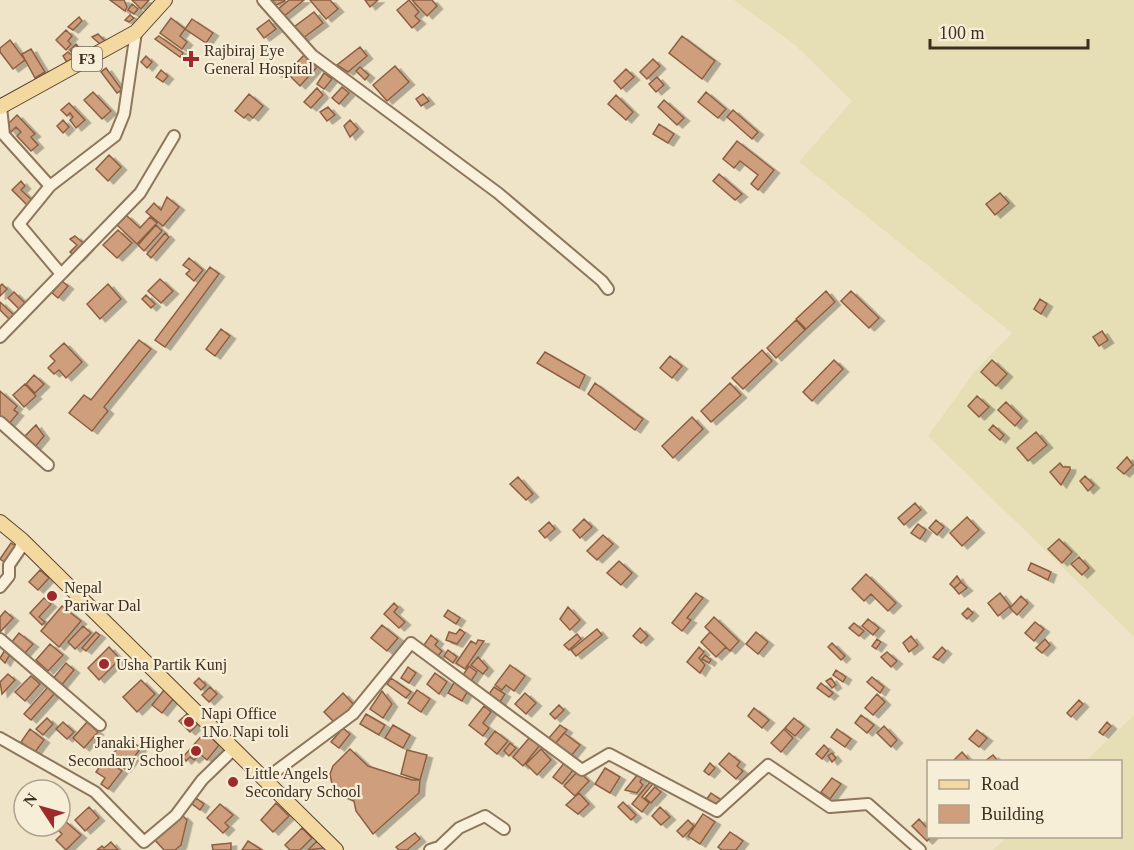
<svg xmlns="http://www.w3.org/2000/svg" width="1134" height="850" viewBox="0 0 1134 850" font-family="'Times New Roman',serif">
  <defs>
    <filter id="shadow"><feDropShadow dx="5.5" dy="3" stdDeviation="0" flood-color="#0004"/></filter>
  </defs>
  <rect width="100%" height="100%" fill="#f0e4c8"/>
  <path fill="#e6deb5" d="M734,0H1134V637L928,436L975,371L1012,333L799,162L852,101L795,45Z
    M1134,715V850H993L1007,837L1120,836V762L1086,761Z"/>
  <path fill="#cf9f7d" stroke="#8d5f41" stroke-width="1.5" filter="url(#shadow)" d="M110,0H124L127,7L125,11Z
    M132,0H149L141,9Z
    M272,0H284L285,1L276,5Z
    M289,0H304L283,17L277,10Z
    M310,0H330L338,9L326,19Z
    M365,0H378L370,7Z
    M409,0L419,12L415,16L420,21L412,28L397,10Z
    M412,0H432L437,6L427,16Z
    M132,4L138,9L134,14L128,10Z
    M314,12L323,23L302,39L294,27Z
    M130,15L134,18L129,22L125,20Z
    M79,17L82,21L73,30L68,27Z
    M171,18L185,29L180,36L187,42L182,49L160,33Z
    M192,19L213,33L206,43L185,29Z
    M269,20L276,29L264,38L257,29Z
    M66,30L72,36L68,41L71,44L66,50L56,40Z
    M98,34L105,41L101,45L92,37Z
    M159,36L183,53L180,57L155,39Z
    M682,36L715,61L702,79L669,53Z
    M10,40L25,60L13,69L0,52V48Z
    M76,44L83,52L76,57L70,50Z
    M360,47L367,56L348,72L337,65Z
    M31,49L45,72L35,78L22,54Z
    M68,52L75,58L68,64L63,56Z
    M304,55L317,67L300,86L287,73Z
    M146,56L152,62L147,68L141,62Z
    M653,59L660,66L647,79L640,72Z
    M395,66L409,82L387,101L373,85Z
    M277,67L282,68L281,75L276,74Z
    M360,67L369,75L365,80L356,71Z
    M106,68L122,90L117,93L101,72Z
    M626,69L634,77L621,89L614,81Z
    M161,70L168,76L163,82L156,77Z
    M324,73L332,79L324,89L317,84Z
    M657,77L664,85L656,92L649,84Z
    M342,87L349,93L339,104L332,98Z
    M317,88L323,95L311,108L304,102Z
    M93,92L111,111L102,119L84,100Z
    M706,92L726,109L718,118L698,102Z
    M249,94L263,106L253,118L248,114L244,118L235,111Z
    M423,94L429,101L421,106L416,99Z
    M616,95L633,112L626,120L608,104Z
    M664,100L684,118L677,125L658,107Z
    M69,103L85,120L76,128L70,120L73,117L70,113L67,116L61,110Z
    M328,107L335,115L327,121L320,112Z
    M733,110L758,132L752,139L727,117Z
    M17,115L35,134L31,137L38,145L31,151L17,136L21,132L16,127L11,132L6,126Z
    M63,120L69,127L63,133L57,126Z
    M350,120L358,129L350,137L344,126Z
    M659,124L674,134L668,143L653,134Z
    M737,141L774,170L758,190L751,184L758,175L740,161L734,168L723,159Z
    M109,155L121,167L108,181L96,169Z
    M719,174L742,194L735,200L713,181Z
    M21,181L25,186L21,190L32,200L27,205L12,190Z
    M1000,193L1009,203L995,215L986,204Z
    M167,197L179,207L163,226L146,212L154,203L161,210Z
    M126,215L140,228L150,217L157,223L137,244L117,225Z
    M156,225L162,231L144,251L138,245Z
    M118,230L132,243L117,258L103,245Z
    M165,233L169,237L151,258L147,254Z
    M75,236L88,247L78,258L70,252L77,245L70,239Z
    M189,258L203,270L194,281L186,274L190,270L183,265Z
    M210,267L219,274L165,347L155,340Z
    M160,279L173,291L161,303L148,291Z
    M62,281L68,286L58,298L52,293Z
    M2,284L7,289L0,296V286Z
    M108,284L121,299L100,319L87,304Z
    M826,291L835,302L806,329L796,319Z
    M851,291L879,318L869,328L841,301Z
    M14,292L26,304L20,310L8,298Z
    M146,295L155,304L151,308L142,299Z
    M1040,299L1047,304L1041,314L1034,309Z
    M0,302L14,315L10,320L0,310Z
    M796,320L805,330L776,358L767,348Z
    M221,329L230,336L215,356L206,349Z
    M1102,331L1108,340L1099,346L1093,337Z
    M139,340L151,349L104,407L108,411L92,431L69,413L84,395L91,400Z
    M64,343L82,362L66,378L59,370L54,374L48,368L55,361L50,356Z
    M762,350L772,361L743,389L732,378Z
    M545,352L585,375L579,388L537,363Z
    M670,356L682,366L672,378L660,368Z
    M834,360L843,369L812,401L803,392Z
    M992,360L1007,374L996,386L981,372Z
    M34,375L44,384L35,393L26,384Z
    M595,383L643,419L635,430L588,394Z
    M730,383L741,395L711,422L701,411Z
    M25,384L36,396L24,407L13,395Z
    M0,391L17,406L14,410L18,413L9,424L0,416Z
    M977,396L989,407L979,417L968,406Z
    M1006,402L1022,418L1015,426L998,410Z
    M692,417L703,429L673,458L662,446Z
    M36,425L44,436L35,447L24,437Z
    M993,425L1004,435L1000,440L989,430Z
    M1036,432L1047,445L1028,461L1017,448Z
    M1127,457L1133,465L1124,474L1117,468Z
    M1060,463L1063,467H1070V470L1061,485L1050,472Z
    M1085,476L1094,485L1088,491L1080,481Z
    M518,477L533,494L526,500L510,484Z
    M915,503L921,510L904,525L898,518Z
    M967,517L979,530L962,546L950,533Z
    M584,519L592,527L580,538L573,530Z
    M936,520L944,527L937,535L929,528Z
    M549,522L555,529L545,538L539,531Z
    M918,524L926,530L920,539L911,533Z
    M603,535L613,544L597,560L587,551Z
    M1059,539L1072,552L1062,563L1048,549Z
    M11,543L20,549L9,565L0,559Z
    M1079,557L1089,568L1082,575L1071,564Z
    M619,561L632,573L621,585L607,573Z
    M1031,563L1051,572L1048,580L1028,570Z
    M40,570L49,578L38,590L29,582Z
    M866,574L896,603L888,611L871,594L864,601L852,589Z
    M957,576L961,582L954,588L950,584Z
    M961,582L967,588L959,594L954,588Z
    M696,593L703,598L687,618L691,620L682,631L672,623Z
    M1000,593L1010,606L998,616L988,603Z
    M1021,596L1028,603L1017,615L1010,608Z
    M44,598L51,604L39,617L45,622L42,625L30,613Z
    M394,603L398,607L394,612L405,622L399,628L384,614Z
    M62,606L81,621L59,647L41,631Z
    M568,607L580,620L570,630L560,619Z
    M968,608L973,613L967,619L962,614Z
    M448,610L460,618L456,624L444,616Z
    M5,611L13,618L0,632V617Z
    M714,617L739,641L730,651L705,627Z
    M868,619L879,628L873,635L862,626Z
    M1035,622L1044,629L1034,641L1025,633Z
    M854,623L864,631L859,636L849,628Z
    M382,625L398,638L387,651L371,638Z
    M83,626L91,633L75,649L68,642Z
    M640,628L648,636L641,643L633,636Z
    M460,629L465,633L457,644L446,640L449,632L456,634Z
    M597,629L602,635L576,656L571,650Z
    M96,632L100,635L86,651L82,648Z
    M710,632L726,647L716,657L701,642Z
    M756,632L768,642L758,654L746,644Z
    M19,633L33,644L24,654L11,643Z
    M577,634L581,639L569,650L564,645Z
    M431,635L438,641L435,645L442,651L438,656L424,645Z
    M911,636L918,645L909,652L903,643Z
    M877,639L881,642L876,649L872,646Z
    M1045,639L1050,645L1042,653L1036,648Z
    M478,640L484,641L465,669L456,663L471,641L476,644Z
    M832,643L845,656L841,660L828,647Z
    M50,644L63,655L48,671L36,660Z
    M109,647L120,659L99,680L88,668Z
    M699,647L704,652L699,658L705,665L700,673L687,662Z
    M942,647L946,651L938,660L933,657Z
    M5,650L10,654L5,663L0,658Z
    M448,650L457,657L453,663L444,656Z
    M887,652L897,661L891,667L881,657Z
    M705,655L711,660L709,663L702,659Z
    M478,657L488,668L483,674L471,665Z
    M66,663L74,670L60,687L52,680Z
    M510,665L525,676L514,691L506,685L502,690L495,685Z
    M469,666L477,672L471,681L463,675Z
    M408,667L416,673L409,683L401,678Z
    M836,670L846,677L843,682L833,675Z
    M435,673L447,682L439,694L427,684Z
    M8,674L15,680L2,694L0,682Z
    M31,676L40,684L25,701L15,692Z
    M872,677L884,687L880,693L867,682Z
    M199,678L206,685L201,690L194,683Z
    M391,678L411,692L406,698L387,684Z
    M831,678L836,685L832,688L826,681Z
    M141,680L155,694L137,712L123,697Z
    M455,681L469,689L462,701L448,693Z
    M821,683L833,693L829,697L817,688Z
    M49,686L56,692L31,720L24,714Z
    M210,687L217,694L209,702L202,695Z
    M494,687L505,694L500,702L489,694Z
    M164,690L174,698L162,713L152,705Z
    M417,690L430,699L421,712L408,703Z
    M382,691L392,704L383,718L370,709Z
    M343,693L354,705L335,723L324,712Z
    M525,693L536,703L526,714L515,704Z
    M877,694L885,702L873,715L865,708Z
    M1079,700L1083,704L1071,717L1067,713Z
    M559,705L564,710L555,719L550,714Z
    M484,706L491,712L483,723L489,728L483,736L469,725Z
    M754,708L769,720L762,728L748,716Z
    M189,712L199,723L190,732L179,721Z
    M366,714L385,725L379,735L360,724Z
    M861,715L874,725L867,733L855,723Z
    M47,718L53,724L43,735L36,729Z
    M794,718L804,726L795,736L785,728Z
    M63,722L74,732L67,739L56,729Z
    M87,722L98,732L84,748L73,738Z
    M1107,722L1111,726L1103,735L1099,732Z
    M393,725L410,735L403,748L385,738Z
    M560,725L567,730L555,744L548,739Z
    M884,726L897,740L891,747L877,733Z
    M343,728L350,734L339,748L331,742Z
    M30,729L44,740L35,752L21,742Z
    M784,729L793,738L781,752L771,743Z
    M837,729L851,739L845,747L831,737Z
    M977,730L987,738L979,747L969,739Z
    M495,731L508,741L497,754L485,744Z
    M205,732L219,745L207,760L200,754L194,760L190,757L186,761L183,757Z
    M564,733L580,745L571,756L555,744Z
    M530,737L540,745L523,766L513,757Z
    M132,742L141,748L125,769L110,758L121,743L128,748Z
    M510,743L516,748L509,756L504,751Z
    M824,745L829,750L822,759L816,754Z
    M350,749L368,766L412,780H420L419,793L373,834L356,811L354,801L336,793L332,784L330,774L333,766Z
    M541,749L551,760L537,775L526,764Z
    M407,750L427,755L420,780L401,774Z
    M962,752L970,761L952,762Z
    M729,753L740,762L737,766L743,771L736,779L719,764Z
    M832,753L836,758L832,762L828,756Z
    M993,755L998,761L985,762V761Z
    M105,759L122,771L108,789L101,784L105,778L96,772Z
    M565,762L574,769L562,784L553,777Z
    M710,763L715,768L709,775L704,771Z
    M605,768L620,777L610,793L595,784Z
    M578,771L589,781L575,796L564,786Z
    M638,774L643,777L640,782L643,785L637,793L625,790Z
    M832,778L841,784L830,799L821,792Z
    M650,782L653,784L642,797L649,803L642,812L632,804Z
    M655,787L661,792L651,803L645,798Z
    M579,793L589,804L578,814L566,805Z
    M711,793L721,800L716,807L706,800Z
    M196,798L204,804L200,810L192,804Z
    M623,802L636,815L631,820L618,807Z
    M276,803L289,816L273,832L261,820Z
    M220,804L233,815L225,823L229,827L223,833L207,818Z
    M89,807L99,818L85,831L75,820Z
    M660,807L670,817L661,825L652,816Z
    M703,814L715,822L700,844L688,836Z
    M182,815L187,820L181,845L175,850H164L154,839Z
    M919,819L928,829V836H932L927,841L912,826Z
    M688,820L694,826L683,837L677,831Z
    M65,821L81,835L66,850L56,840L62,834L57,829Z
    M302,828L312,838L300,850H290L285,845Z
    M730,832L743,841L736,850H722L718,847Z
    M415,833L420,839L407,850H399L396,847Z
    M248,841L262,850H242Z
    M317,841L324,848L308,850Z
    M111,842L118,850H97L102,846L104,848Z
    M231,843V850H213L212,845Z"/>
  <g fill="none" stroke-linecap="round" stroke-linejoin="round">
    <g stroke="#8d765c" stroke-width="14">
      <path id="minor" d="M263,0L312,55L498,193L602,281L608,289
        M1,107L4,135L50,186
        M61,274L19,224L50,186L115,136L124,114L136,32
        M0,337L140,193L174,136
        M0,422L48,465
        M0,587L9,576V565L20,549L22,540
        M0,639L100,725
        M0,738L95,792L144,842L176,815L202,780L234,749
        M264,780L353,714L411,643L582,770L609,754L717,811L768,765L830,807L868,804L920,850
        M430,850L439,847L459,828L485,816L504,829"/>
    </g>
    <g stroke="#5b4430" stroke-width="16">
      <path id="major" d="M0,107L136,32L165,0
        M0,522L22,540L336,850"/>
    </g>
    <use href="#minor" stroke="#faf1dc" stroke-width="10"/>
    <use href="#major" stroke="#f3d9a0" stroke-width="14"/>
  </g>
  <g fill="#9e2a2b" stroke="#f7eed8" stroke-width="2">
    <path d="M188 50h6v6h6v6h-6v6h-6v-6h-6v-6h6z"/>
    <circle cx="52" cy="596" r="6"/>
    <circle cx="104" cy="664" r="6"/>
    <circle cx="189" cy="722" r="6"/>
    <circle cx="196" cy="751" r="6"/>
    <circle cx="233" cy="782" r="6"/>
  </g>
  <g text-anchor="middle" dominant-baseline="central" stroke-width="4.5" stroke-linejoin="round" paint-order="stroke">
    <rect fill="#f7eed8" stroke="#756857" stroke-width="1.5" x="72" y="47" width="30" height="24" rx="4.5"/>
    <g font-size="15" font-weight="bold" fill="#3d2e20">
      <text x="87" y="59">F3</text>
    </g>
    <g font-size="16" fill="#3d2e20" stroke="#f7eed8" text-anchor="start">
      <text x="204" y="50">Rajbiraj Eye<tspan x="204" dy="18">General Hospital</tspan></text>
      <text x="64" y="587">Nepal<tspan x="64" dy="18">Pariwar Dal</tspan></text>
      <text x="116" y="664">Usha Partik Kunj</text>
      <text x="201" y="713">Napi Office<tspan x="201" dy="18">1No Napi toli</tspan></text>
      <text x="184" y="742" text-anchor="end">Janaki Higher<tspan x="184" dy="18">Secondary School</tspan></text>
      <text x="245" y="773">Little Angels<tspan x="245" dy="18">Secondary School</tspan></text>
    </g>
  </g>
  <rect x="927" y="760" width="195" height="78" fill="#f7eed8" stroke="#ada18e" stroke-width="1.5"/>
  <rect x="939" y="780" width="30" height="9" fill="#f3d9a0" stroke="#ada18e" stroke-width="1.5"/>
  <text x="981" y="790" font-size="18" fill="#3d2e20">Road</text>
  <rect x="939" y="805" width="30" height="18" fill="#cf9f7d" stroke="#ada18e" stroke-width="1.5"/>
  <text x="981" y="820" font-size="18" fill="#3d2e20">Building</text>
  <g transform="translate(42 808) rotate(306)"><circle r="28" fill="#f7eed8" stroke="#ada18e" stroke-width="1.5"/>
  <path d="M0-4.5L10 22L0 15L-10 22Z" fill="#9e2a2b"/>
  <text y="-9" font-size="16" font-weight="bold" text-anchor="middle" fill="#3d2e20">N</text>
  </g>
  <path d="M930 39v9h158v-9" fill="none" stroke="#3d2e20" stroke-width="3"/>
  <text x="939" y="39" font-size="18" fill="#3d2e20" stroke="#f7eed8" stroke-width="4.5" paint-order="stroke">100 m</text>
</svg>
